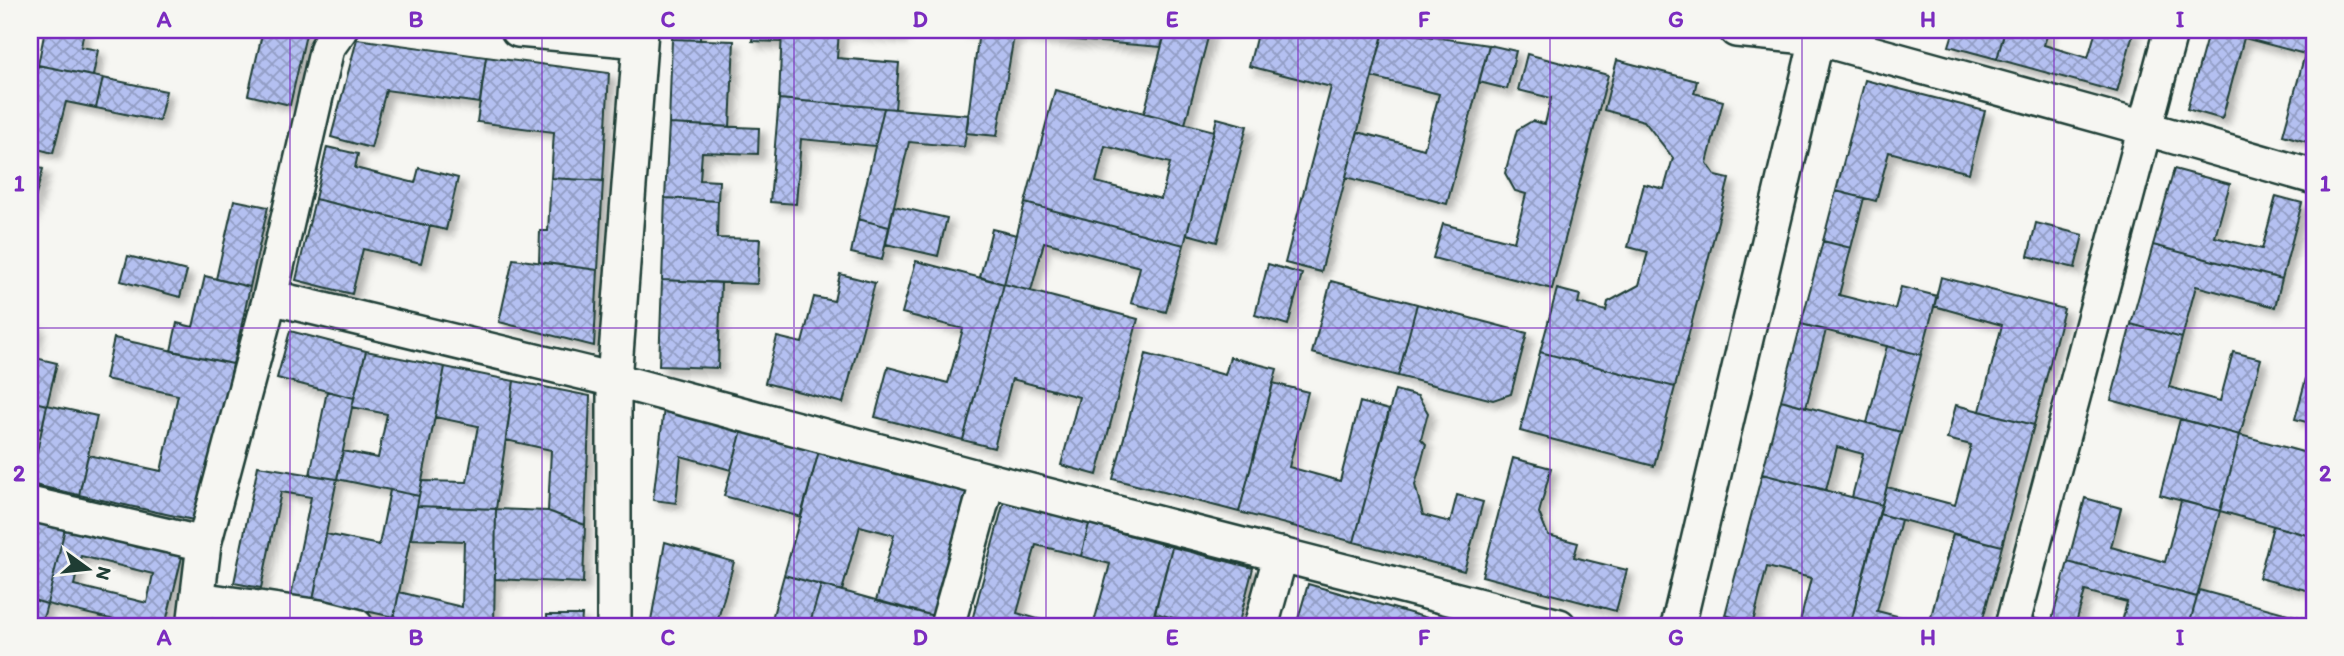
<svg xmlns="http://www.w3.org/2000/svg" width="2344" height="656" viewBox="0 0 2344 656" font-family="Itim,sans-serif">
  <defs>
    <pattern id="building-cross-hatch" width="8" height="8" patternUnits="userSpaceOnUse" patternTransform="scale(1.75)"><rect width="8" height="8" fill="#b4c0f1"/><path d="M0 0l8 8M0 8l8-8" fill="none" stroke="#929dc4"/></pattern>
    <filter id="shadow"><feDropShadow dx="6" dy="6" stdDeviation="3.5" flood-color="#0004"/></filter>
  </defs>
  <rect width="100%" height="100%" fill="#f6f6f2"/>
  <filter id="ink" filterUnits="userSpaceOnUse"><feTurbulence type="fractalNoise" baseFrequency=".0143" numOctaves="2"/><feDisplacementMap in="SourceGraphic" scale="14" xChannelSelector="R" yChannelSelector="G"/><feConvolveMatrix kernelMatrix="1 2 1 2 8 2 1 2 1" color-interpolation-filters="sRGB"/></filter>
  <g filter="url(#ink)">
    <path fill="url(#building-cross-hatch)" stroke="#1f3d34" stroke-width="2" fill-rule="evenodd" filter="url(#shadow)" d="M45,30H84L81,47L98,50L93,76L38,65Z
      M263,30H307L290,105L248,95Z
      M673,30H700V40L672,39Z
      M753,30H782L781,42L752,41Z
      M782,30H902L901,36L839,31L837,58L899,63L895,109L779,99Z
      M960,30H1015L997,136L966,133L979,31Z
      M1015,30H1166L1161,47L1014,35Z
      M1166,30H1210L1185,124L1144,113Z
      M1258,30H1361L1383,35L1321,272L1285,263L1331,87L1249,66Z
      M1384,30L1489,45L1447,204L1346,177L1358,132L1424,149L1439,94L1372,77Z
      M1954,30H2005L1997,59L1949,46Z
      M2005,30H2049L2044,45L2088,58L2096,30H2134L2117,92L1997,59Z
      M2209,30H2314V144L2283,135L2305,54L2244,38L2222,119L2187,109Z
      M357,39L486,57L480,103L386,90L371,148L331,137Z
      M672,39L734,41L730,127L669,124Z
      M1489,45L1516,51L1507,89L1479,82Z
      M1527,54L1608,75L1552,289L1433,258L1443,224L1514,242L1526,194L1515,191L1505,173L1517,130L1532,121L1545,124L1551,98L1518,90Z
      M486,57L609,73L603,181L551,178L554,132L477,122Z
      M1617,60L1697,81L1694,93L1723,101L1707,163L1716,176L1729,179L1675,387L1540,352L1557,289L1580,295L1578,303L1606,311L1608,302L1639,285L1648,252L1628,247L1644,184L1664,189L1673,158L1644,121L1604,110Z
      M38,65L103,78L96,108L66,102L53,153L30,147V97Z
      M103,78L166,91L159,121L96,108Z
      M1865,80L1985,111L1969,173L1889,152L1876,201L1836,191Z
      M1055,90L1214,131L1184,245L1025,203ZM1105,146L1170,163L1161,199L1096,182Z
      M779,99L884,108L875,146L801,139L796,204L770,202Z
      M884,108L969,115L964,147L909,142L889,227L858,219Z
      M1217,118L1247,126L1217,242L1187,234Z
      M669,124L759,128L758,154L702,152L700,180L719,181L718,201L665,198Z
      M327,147L358,154L355,168L415,183L419,168L458,178L446,230L315,199Z
      M30,165L43,169L30,217Z
      M2174,169L2230,184L2215,237L2262,249L2276,196L2302,203L2282,279L2153,245Z
      M551,178L603,181L598,270L539,262L540,231H548Z
      M1836,191L1864,198L1851,248L1823,241Z
      M665,198L718,201L717,238L760,239L757,284L662,280Z
      M315,199L430,226L421,263L363,249L352,294L296,280Z
      M234,200L268,207L250,287L216,279Z
      M1025,203L1184,245L1166,312L1131,303L1140,267L1044,242L1031,291L1004,284Z
      M894,206L947,218L938,256L886,244Z
      M858,219L889,227L882,260L851,253Z
      M2036,223L2083,235L2075,268L2028,256Z
      M992,229L1017,235L1004,284L980,277Z
      M1823,241L1851,248L1839,295L1895,309L1901,287L1937,296L1921,355L1801,324Z
      M2153,245L2282,279L2275,307L2196,286L2182,338L2131,324Z
      M128,256L187,271L180,297L121,281Z
      M513,259L598,270L594,346L499,322Z
      M916,261L1004,284L963,440L875,417L888,367L948,383L963,329L902,313Z
      M1268,264L1302,274L1288,325L1255,315Z
      M840,274L875,283L843,403L765,383L777,337L802,343L814,297L834,301Z
      M205,276L250,287L233,364L171,351L177,323L193,327Z
      M1941,277L2064,309L2034,425L1980,411L2002,325L1934,306Z
      M662,280L721,283L718,368L659,366Z
      M1331,281L1417,304L1398,376L1312,353Z
      M1004,284L1138,319L1097,475L1061,465L1079,397L1012,379L994,448L963,440Z
      M1417,304L1527,333L1511,394L1493,400L1398,376Z
      M30,324L38,325L31,357L57,363L47,405L30,401Z
      M1801,324L1826,330L1806,407L1781,400Z
      M2131,324L2182,338L2169,387L2220,401L2233,352L2261,359L2240,435L2111,400Z
      M290,331L366,351L354,398L277,378Z
      M114,338L233,364L198,521L79,495L88,455L161,471L178,395L105,379Z
      M1887,346L1921,355L1901,432L1867,423Z
      M366,351L445,367L419,496L337,479L343,451L378,458L387,414L352,407Z
      M1540,352L1675,387L1654,466L1520,431Z
      M1146,354L1225,375L1230,357L1277,369L1239,512L1113,479Z
      M445,367L514,381L496,509L417,506L422,481L467,482L478,426L435,417Z
      M2308,371L2314,373V424L2295,419Z
      M514,381L590,396L585,525L548,511L551,450L506,440Z
      M1273,383L1308,392L1289,467L1340,481L1360,402L1389,410L1354,542L1239,512Z
      M1395,390L1418,396L1428,413L1421,439L1426,444L1415,485L1423,515L1450,522L1457,495L1483,502L1464,571L1354,542Z
      M327,391L354,398L337,479L310,475Z
      M1781,400L1901,432L1882,505L1852,497L1863,454L1837,447L1826,490L1762,474Z
      M30,401L47,405L42,429L30,426Z
      M47,405L97,416L79,495L30,484Z
      M1956,405L2034,425L2002,546L1879,514L1887,487L1955,505L1971,445L1947,439Z
      M664,408L742,430L731,470L681,456L676,503L653,500Z
      M2180,419L2240,435L2220,511L2160,495Z
      M742,430L819,451L801,517L724,496Z
      M2240,435L2314,455V537L2220,511Z
      M819,451L967,492L934,616L876,601L894,535L860,526L842,591L784,575Z
      M1513,458L1551,468L1539,513L1548,535L1578,543L1574,557L1627,570L1616,611L1482,576Z
      M258,466L337,479L313,600L291,596L311,497L281,492L261,588L234,583Z
      M1762,474L1882,505L1850,626H1799L1811,578L1767,567L1753,622L1725,615Z
      M390,490L419,496L394,617L313,600L326,534L379,545Z
      M2085,498L2121,508L2111,547L2165,562L2181,501L2220,511L2197,597L2068,562Z
      M1004,501L1089,524L1081,556L1036,545L1017,613L1062,626H979L971,624Z
      M417,506L496,509L494,626H434L394,617L399,592L462,607L464,541L411,539Z
      M496,509L548,511L585,525L583,583L495,579Z
      M1879,514L1901,520L1877,611L1929,624L1953,534L2002,546L1981,626H1850Z
      M30,519L65,528L47,604L30,599Z
      M1089,524L1172,547L1151,626H1093L1110,564L1081,556Z
      M2273,526L2314,537V592L2259,578Z
      M65,528L182,557L165,626H140L47,604ZM81,556L153,574L147,603L74,585Z
      M665,542L734,562L716,626H650Z
      M1172,547L1253,568L1238,626H1203L1155,613Z
      M2068,562L2197,597L2189,626H2121L2127,602L2085,591L2075,626H2031L2033,618L2051,623Z
      M784,575L821,585L809,626H770Z
      M1308,584L1438,621L1437,626H1335L1319,622L1318,626H1296Z
      M821,585L934,616L931,626H809Z
      M2199,590L2314,621V626H2189Z
      M30,599L47,604L41,626H30Z
      M547,615H582L581,626H547Z
      M1725,615L1753,622L1752,626H1722Z
      M394,617L434,626H393Z
      M120,621L140,626H119Z
      M224,621L257,626H223Z
      M1438,621L1457,626H1437Z"/>
    <g fill="none" stroke-linecap="round" stroke-linejoin="round">
      <g stroke="#1f3d34" stroke-width="38">
        <path id="minor" d="M518,30L640,41
          M1736,30L1817,38L2144,128L2314,177
          M270,297L327,48L340,30
          M30,504L204,544L270,297L614,380L988,480L1559,626
          M198,599L320,617L356,626
          M194,626L204,544
          M614,626V380L641,30
          M947,626L988,480
          M1261,626L1281,554
          M1678,626L1819,30
          M2012,626L2171,30"/>
      </g>
      <use href="#minor" stroke="#f6f6f2" stroke-width="33"/>
    </g>
  </g>
  <path fill="none" stroke="#7b2cbf" stroke-width="2" stroke-opacity="0.55" d="M290,30V626M542,30V626M794,30V626M1046,30V626M1298,30V626M1550,30V626M1802,30V626M2054,30V626M30,328H2314"/>
  <rect width="2344" height="656" fill="none" stroke="#f6f6f2" stroke-width="77"/>
  <g transform="translate(88 569) rotate(105)" stroke="#f6f6f2" stroke-width="5" paint-order="stroke">
  <path d="M0-5L12 26L0 18L-12 26Z" fill="#1f3d34"/>
  <text y="-10" font-size="19" font-weight="bold" text-anchor="middle" fill="#1f3d34">N</text>
  </g>
  <rect x="38" y="38" width="2268" height="580" fill="none" stroke="#7b2cbf" stroke-width="2.5"/>
  <g font-size="23" text-anchor="middle" font-weight="bold" fill="#7b2cbf">
    <text x="164" y="27">A</text>
    <text x="416" y="27">B</text>
    <text x="668" y="27">C</text>
    <text x="920" y="27">D</text>
    <text x="1172" y="27">E</text>
    <text x="1424" y="27">F</text>
    <text x="1676" y="27">G</text>
    <text x="1928" y="27">H</text>
    <text x="2180" y="27">I</text>
    <text x="19" y="191">1</text>
    <text x="2325" y="191">1</text>
    <text x="19" y="481">2</text>
    <text x="2325" y="481">2</text>
    <text x="164" y="645">A</text>
    <text x="416" y="645">B</text>
    <text x="668" y="645">C</text>
    <text x="920" y="645">D</text>
    <text x="1172" y="645">E</text>
    <text x="1424" y="645">F</text>
    <text x="1676" y="645">G</text>
    <text x="1928" y="645">H</text>
    <text x="2180" y="645">I</text>
  </g>
</svg>
